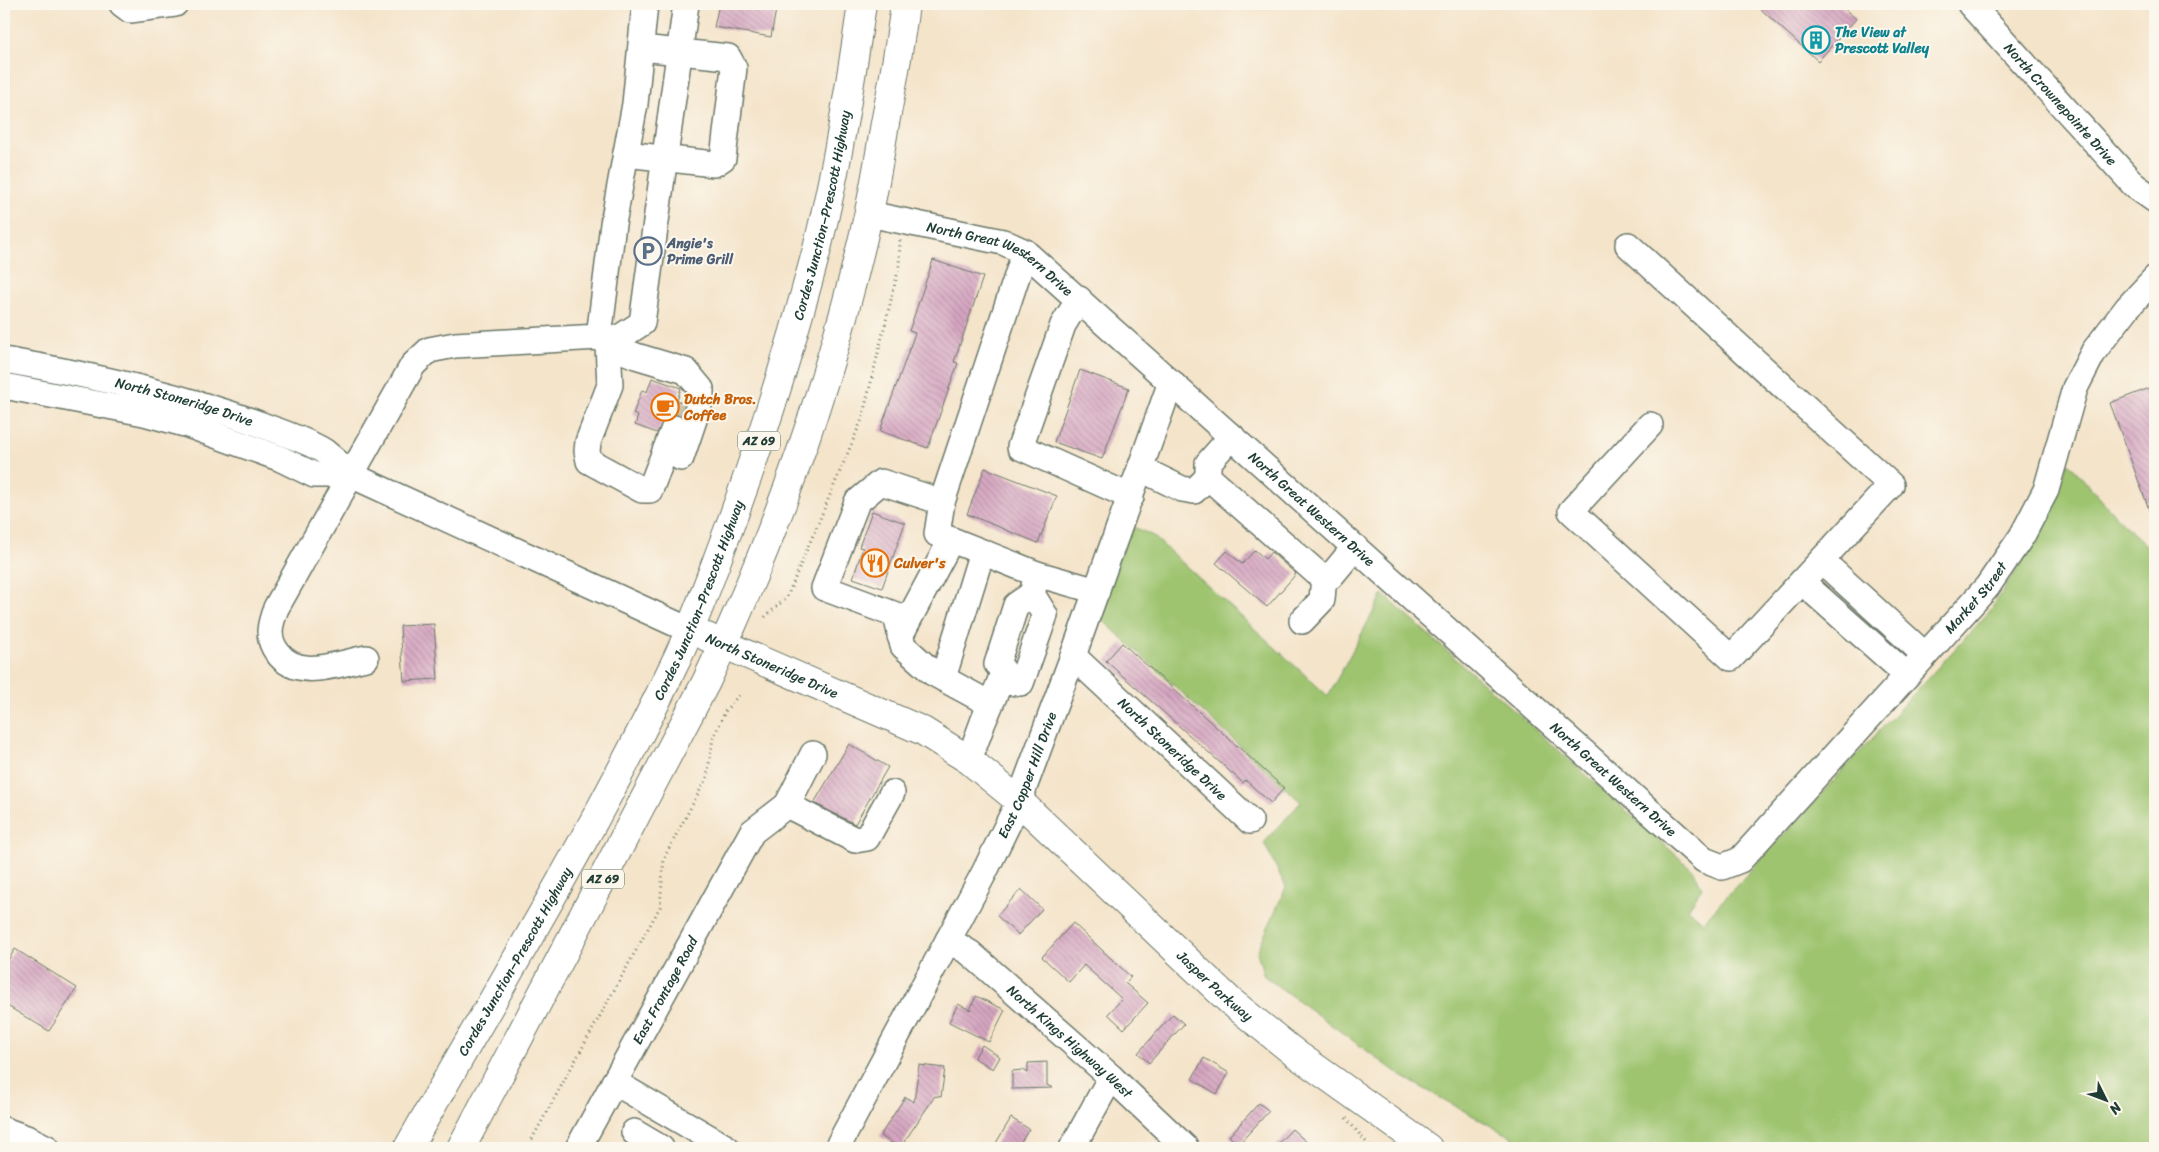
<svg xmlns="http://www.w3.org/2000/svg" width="2159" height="1152" viewBox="0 0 2159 1152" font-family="Sriracha,sans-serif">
  <defs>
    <pattern id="building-back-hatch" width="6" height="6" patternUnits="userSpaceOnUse" patternTransform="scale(1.25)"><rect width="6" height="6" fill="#d6a5c1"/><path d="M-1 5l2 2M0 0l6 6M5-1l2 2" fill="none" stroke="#ad889e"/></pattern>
  </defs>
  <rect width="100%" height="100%" fill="#fbf7ec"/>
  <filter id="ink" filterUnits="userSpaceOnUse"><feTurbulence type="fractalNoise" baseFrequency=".02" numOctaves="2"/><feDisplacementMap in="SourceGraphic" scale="10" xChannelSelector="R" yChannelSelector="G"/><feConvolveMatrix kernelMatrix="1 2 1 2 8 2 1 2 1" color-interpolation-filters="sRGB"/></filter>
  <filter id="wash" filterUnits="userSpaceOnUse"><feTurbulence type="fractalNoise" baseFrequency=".0096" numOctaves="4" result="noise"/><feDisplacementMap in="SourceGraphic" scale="20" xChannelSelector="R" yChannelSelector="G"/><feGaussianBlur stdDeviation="1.12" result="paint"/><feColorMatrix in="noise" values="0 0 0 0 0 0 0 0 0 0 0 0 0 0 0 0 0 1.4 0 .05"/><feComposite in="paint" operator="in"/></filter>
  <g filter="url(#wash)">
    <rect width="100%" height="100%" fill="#f4e4ca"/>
    <path fill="#9ec46f" stroke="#5e8052" d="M2068,462L2122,523L2155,553V1148H1531L1403,1077L1264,976L1257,952L1286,887L1264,843L1301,802L1096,614L1132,526L1153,536L1328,696L1383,594L1694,871L1702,888L1688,909L1703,922L1990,611L2040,534Z"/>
    <g id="blocks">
      <path fill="url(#building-back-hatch)" d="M719,4H777L771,37L714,27Z
        M1755,4H1839L1856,19L1818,61Z
        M933,260L983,277L954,362L958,363L928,448L880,431L915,333L909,331Z
        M1080,370L1129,388L1102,459L1054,442Z
        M652,378L681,388L677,401L684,403L680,415L672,414L665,417L657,433L635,425L638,416L633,414L642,390L647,392Z
        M2155,386V522L2154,523L2110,403Z
        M985,468L1057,496L1038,543L967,514Z
        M872,511L905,523L882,588L853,578L863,548L859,547Z
        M1255,550L1265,559L1271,552L1296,574L1267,607L1216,563L1227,551L1242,564Z
        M434,624L438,679L404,681L400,626Z
        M1122,643L1284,788L1271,803L1245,780L1243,783L1106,661Z
        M849,744L888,767L855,824L814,803Z
        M1021,889L1042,909L1018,935L997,916Z
        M1073,923L1131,977L1125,983L1148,1003L1124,1029L1108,1014L1122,999L1084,965L1069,982L1042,957Z
        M15,949L77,988L49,1031L4,1004V967Z
        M976,996L1005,1010L989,1042L949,1022L958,1004L970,1010Z
        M1173,1014L1184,1024L1149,1063L1138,1053Z
        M982,1045L1000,1057L993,1069L974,1058Z
        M1204,1058L1229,1073L1217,1094L1192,1079Z
        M1047,1062V1085L1053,1088L1012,1089V1071L1023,1070L1028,1073V1063Z
        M919,1065L945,1068L941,1097L935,1096L900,1148L880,1136L905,1097L914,1102Z
        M1259,1103L1269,1111L1238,1145L1229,1136Z
        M1011,1118L1029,1129L1017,1148H993Z
        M1292,1129L1313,1148H1274Z"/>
    </g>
  </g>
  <g filter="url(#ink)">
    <use href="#blocks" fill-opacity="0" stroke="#6a7768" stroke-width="1"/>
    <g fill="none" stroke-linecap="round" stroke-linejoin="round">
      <path stroke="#c9c3ac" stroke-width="25" stroke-dasharray="25 12" stroke-linecap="butt" d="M674,428L684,403"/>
      <g stroke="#6a7768" stroke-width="28">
        <g id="minor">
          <path d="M122,4L130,10L175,4"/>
          <path id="s1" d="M1970,4L2135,186L2155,200"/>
          <path d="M626,154L714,164L723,158L734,68L728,57L641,48"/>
          <path id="s2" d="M869,214L1003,242L1025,252L1704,860L1722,867L1740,860L1987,587L2022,536L2046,490L2075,388L2094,351L2128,307L2155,278"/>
          <path d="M1628,245L1891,485L1731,658L1571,511L1650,425"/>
          <path d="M1079,299L1063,325L1020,447L1131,497"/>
          <path d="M599,337L608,345L636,356L686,371L701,389V399L681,458"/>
          <path d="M608,345L642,323L686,4"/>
          <path d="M608,345L610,385L588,442L587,451L589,461L642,490H650L674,428"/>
          <path id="s3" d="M4,360C92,375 179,394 262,425C280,432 311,442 325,452C334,459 343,467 351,475L689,630"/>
          <path d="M4,386L144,413L188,425L279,458L314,475H351"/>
          <path d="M1232,436L1208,463V477L1318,574L1331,576L1355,547"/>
          <path d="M1141,469L1182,489L1194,491L1208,477"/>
          <path d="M942,502L1025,252"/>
          <path d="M1822,561L1925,655"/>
          <path d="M1802,582L1907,675"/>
          <path d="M1302,621L1322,600L1324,575"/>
          <path d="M900,636L951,540"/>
          <path id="s4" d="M1073,656L1250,821"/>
          <path d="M366,658C337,664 297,681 277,652C266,637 270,624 276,608L413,365L429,350L455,345L599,337L613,224L635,104L645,4"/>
          <path d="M943,678L982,552"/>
          <path d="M1000,682L1003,670L997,664L1016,605L1032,594"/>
          <path d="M990,704L933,673L903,646L896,615L824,588L857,502L881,482L942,502L937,534L1037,574"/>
          <path d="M969,760L983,722L1000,682L1021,683L1045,615L1032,594L1037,574L1097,591"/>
          <path d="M787,805L813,754"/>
          <path id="s5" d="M948,940L970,953L1111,1077L1186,1148"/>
          <path d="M614,1082L727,1148"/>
          <path d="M4,1130L29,1139L47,1148"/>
          <path d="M634,1132L661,1148"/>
          <path id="s6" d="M578,1148L752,832L787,805L855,840L867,838L892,793"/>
          <path id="s7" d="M837,1148L984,873L1019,801L1073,656L1171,382"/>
          <path d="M1072,1148L1111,1077"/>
        </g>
      </g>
      <g stroke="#6a7768" stroke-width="30">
        <g id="major">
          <path id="s8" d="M707,637L923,731L969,760L1019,801L1230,1001L1296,1054L1428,1148"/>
          <path id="s9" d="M408,1148C498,989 594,832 673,667C695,623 711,575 729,528C763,437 792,343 817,249C837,168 850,86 862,4"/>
          <path d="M461,1148L706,682C777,533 832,377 868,216C875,185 880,154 885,123C893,83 900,44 905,4"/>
        </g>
      </g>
      <path stroke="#6a7768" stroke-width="3" stroke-dasharray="1 4" stroke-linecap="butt" d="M765,617L787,597L862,419L899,267L900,240
        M1346,1118L1371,1148
        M527,1148L660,907L664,858L707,777L713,738L726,710L739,695"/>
      <use href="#minor" stroke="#fff" stroke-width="25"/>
      <use href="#major" stroke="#fff" stroke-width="28"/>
    </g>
  </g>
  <defs>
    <g id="building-ring" transform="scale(1.4375)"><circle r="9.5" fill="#fbf7ec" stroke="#0f9aa8" stroke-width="1.5"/><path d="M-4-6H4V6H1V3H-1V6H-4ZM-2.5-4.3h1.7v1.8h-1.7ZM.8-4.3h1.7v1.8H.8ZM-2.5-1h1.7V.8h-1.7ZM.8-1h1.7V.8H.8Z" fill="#0f9aa8"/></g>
    <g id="parking-ring" transform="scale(1.4375)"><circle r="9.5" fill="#fbf7ec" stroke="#5c6f8a" stroke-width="1.5"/><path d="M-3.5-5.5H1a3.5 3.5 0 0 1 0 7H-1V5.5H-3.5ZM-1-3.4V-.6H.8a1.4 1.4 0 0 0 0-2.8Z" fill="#5c6f8a"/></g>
    <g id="cafe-ring" transform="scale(1.4375)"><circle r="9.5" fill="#fbf7ec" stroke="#e8710a" stroke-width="1.5"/><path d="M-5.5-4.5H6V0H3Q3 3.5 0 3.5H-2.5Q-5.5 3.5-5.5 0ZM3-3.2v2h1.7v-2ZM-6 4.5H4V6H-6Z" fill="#e8710a"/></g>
    <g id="restaurant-ring" transform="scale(1.4375)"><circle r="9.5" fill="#fbf7ec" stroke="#e8710a" stroke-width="1.5"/><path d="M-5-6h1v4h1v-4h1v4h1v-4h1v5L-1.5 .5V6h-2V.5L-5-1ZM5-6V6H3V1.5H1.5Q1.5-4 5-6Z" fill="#e8710a"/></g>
  </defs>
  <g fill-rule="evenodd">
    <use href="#building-ring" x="1816" y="40"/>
    <use href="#parking-ring" x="648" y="251"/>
    <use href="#cafe-ring" x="665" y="407"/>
    <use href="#restaurant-ring" x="875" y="563"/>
  </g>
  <g text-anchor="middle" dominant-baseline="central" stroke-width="4" stroke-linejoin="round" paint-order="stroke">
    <g fill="#fbf7ec" stroke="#61756b" stroke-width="1">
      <rect x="738" y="431.5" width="42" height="19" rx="4"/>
      <rect x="582" y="869.5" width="42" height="19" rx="4"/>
    </g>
    <g font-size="12" font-weight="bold" fill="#1f3d34">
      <text x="759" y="441">AZ 69</text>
      <text x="603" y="879">AZ 69</text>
    </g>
    <g font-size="14" font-weight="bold" fill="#0d838f" stroke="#fbf7ec" text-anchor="start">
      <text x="1835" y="32">The View at<tspan x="1835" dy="16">Prescott Valley</tspan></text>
    </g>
    <g font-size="14" fill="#1f3d34" stroke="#fbf7ec">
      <text stroke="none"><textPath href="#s1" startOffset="135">North Crownepointe Drive</textPath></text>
      <text stroke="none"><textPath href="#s9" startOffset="1026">Cordes Junction–Prescott Highway</textPath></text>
      <text stroke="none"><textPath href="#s2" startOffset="141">North Great Western Drive</textPath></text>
      <text stroke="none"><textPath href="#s3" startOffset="185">North Stoneridge Drive</textPath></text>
      <text stroke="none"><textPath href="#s2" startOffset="546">North Great Western Drive</textPath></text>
      <text stroke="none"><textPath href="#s2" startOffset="1464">Market Street</textPath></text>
      <text stroke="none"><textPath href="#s9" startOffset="621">Cordes Junction–Prescott Highway</textPath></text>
      <text stroke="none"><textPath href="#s8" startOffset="71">North Stoneridge Drive</textPath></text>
      <text stroke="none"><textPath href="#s4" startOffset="136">North Stoneridge Drive</textPath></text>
      <text stroke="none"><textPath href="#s7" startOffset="419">East Copper Hill Drive</textPath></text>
      <text stroke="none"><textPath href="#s2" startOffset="951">North Great Western Drive</textPath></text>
      <text stroke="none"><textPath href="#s9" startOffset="215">Cordes Junction–Prescott Highway</textPath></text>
      <text stroke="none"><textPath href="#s8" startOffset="624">Jasper Parkway</textPath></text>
      <text stroke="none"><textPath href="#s6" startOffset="180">East Frontage Road</textPath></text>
      <text stroke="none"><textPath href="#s5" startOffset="159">North Kings Highway West</textPath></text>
    </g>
    <g font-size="14" font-weight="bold" fill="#4e5e75" stroke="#fbf7ec" text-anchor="start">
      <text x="667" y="243">Angie's<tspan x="667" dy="16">Prime Grill</tspan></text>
    </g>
    <g font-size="14" font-weight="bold" fill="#c56008" stroke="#fbf7ec" text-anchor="start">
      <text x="684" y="399">Dutch Bros.<tspan x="684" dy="16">Coffee</tspan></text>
      <text x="894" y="563">Culver's</text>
    </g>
  </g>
  <rect width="2159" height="1152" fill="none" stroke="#fbf7ec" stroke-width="20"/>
  <g transform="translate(2106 1100) rotate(132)" stroke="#fbf7ec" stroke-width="4" paint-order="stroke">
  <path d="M0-4L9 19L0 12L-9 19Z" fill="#1f3d34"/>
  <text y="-8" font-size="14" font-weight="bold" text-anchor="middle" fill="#1f3d34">N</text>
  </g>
</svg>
